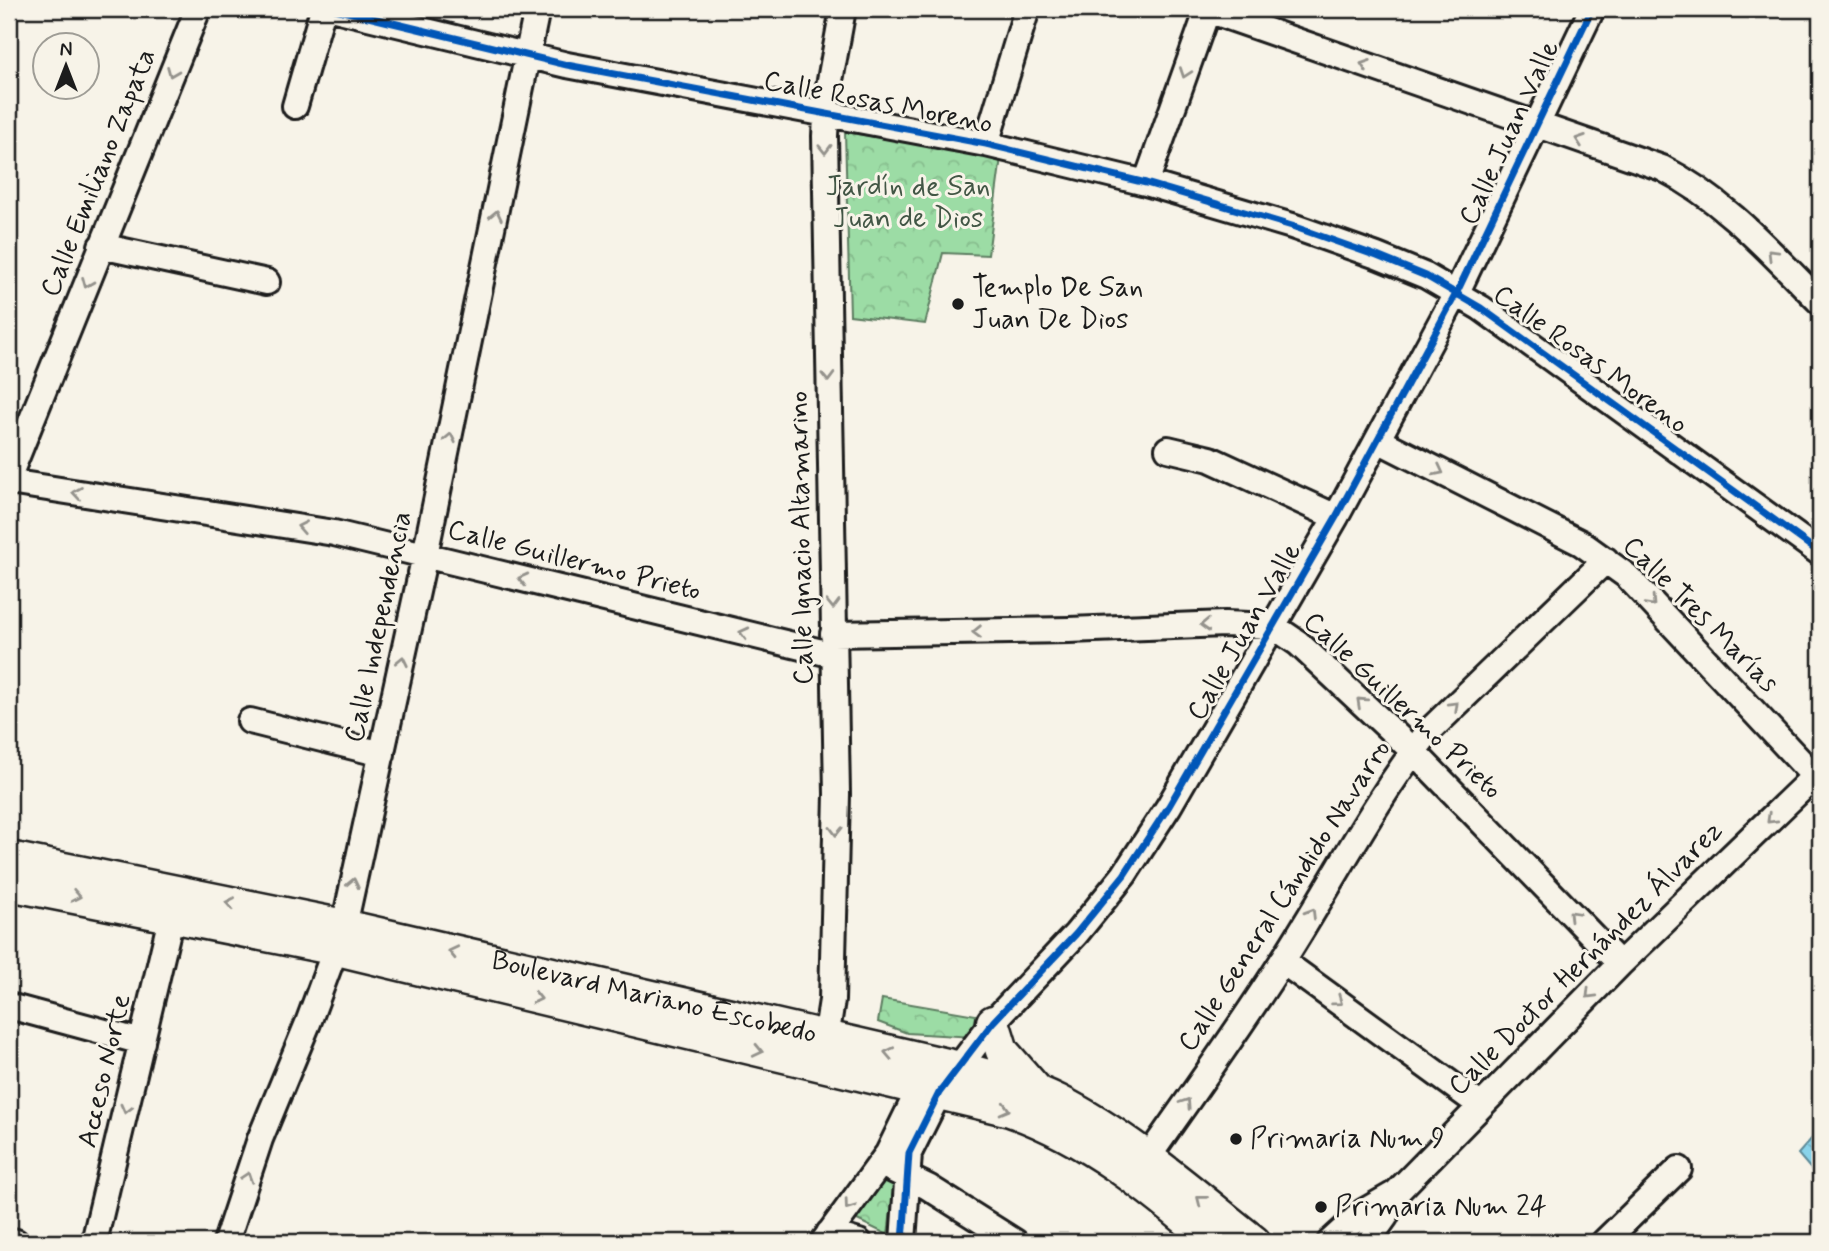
<svg xmlns="http://www.w3.org/2000/svg" width="1829" height="1251" viewBox="0 0 1829 1251" font-family="Mynerve,sans-serif">
  <defs>
    <pattern id="park-crowns" width="20" height="18" patternUnits="userSpaceOnUse" patternTransform="scale(1.75)"><rect width="20" height="18" fill="#9cdca5"/><path d="M2 6a3 3 0 1 1 6 0M12 15a3 3 0 1 1 6 0" fill="none" stroke="#86bc8d"/></pattern>
    <pattern id="water-waves" width="16" height="10" patternUnits="userSpaceOnUse" patternTransform="scale(1.75)"><rect width="16" height="10" fill="#89d3ea"/><path d="M0 5q4-4 8 0t8 0" fill="none" stroke="#76b5c8"/></pattern>
  </defs>
  <rect width="100%" height="100%" fill="#f7f3e8"/>
  <filter id="ink" filterUnits="userSpaceOnUse"><feTurbulence type="fractalNoise" baseFrequency=".0143" numOctaves="2"/><feDisplacementMap in="SourceGraphic" scale="14" xChannelSelector="R" yChannelSelector="G"/><feConvolveMatrix kernelMatrix="1 2 1 2 8 2 1 2 1" color-interpolation-filters="sRGB"/></filter>
  <g filter="url(#ink)">
    <path fill="url(#park-crowns)" stroke="#5c7c60" stroke-width="2" d="M845,132L1001,157L988,255L943,253L925,324L850,315Z
      M882,999L976,1015L974,1037L907,1033L878,1022Z
      M899,1143L888,1235L849,1216Z"/>
    <path fill="url(#water-waves)" stroke="#5d8a98" stroke-width="2" d="M1820,1129V1180L1798,1154Z"/>
    <g fill="none" stroke-linecap="round" stroke-linejoin="round">
      <g stroke="#1c1c1c" stroke-width="30">
        <path id="minor" d="M335,9L567,65L986,144L1146,183L1292,226L1377,256L1426,276L1481,308L1820,553
          M1205,9L1662,168C1725,200 1771,253 1820,302
          M295,106L323,9
          M986,144L1027,9
          M1146,183L1208,9
          M101,246L267,282
          M1378,440L1581,543L1627,576L1815,777
          M1168,449L1210,459L1336,517
          M9,476L198,9
          M9,482L334,533L834,655
          M833,634L1069,630L1225,624L1273,626L1298,643L1413,751L1620,964
          M250,721L382,754
          M1282,961L1480,1105
          M9,1006L142,1042
          M824,1052L832,1000L837,794L825,136L827,97L843,9
          M1147,1159C1193,1093 1240,1028 1283,960C1332,884 1373,802 1429,731L1606,560
          M893,1170L928,1187L1015,1242
          M829,1233L859,1242
          M9,1240L16,1242
          M94,1242L172,914
          M226,1242L260,1139L308,1023L344,926L425,555L537,9
          M823,1242L888,1153L926,1075
          M903,1242L909,1153L939,1093L993,1022L1076,934L1124,875L1169,806L1336,517L1457,292L1592,9
          M1330,1242L1363,1212L1396,1193L1620,964L1820,771
          M1367,1242L1385,1217L1396,1193
          M1604,1242L1679,1169"/>
      </g>
      <g stroke="#1c1c1c" stroke-width="37">
        <g id="major">
          <path id="s1" d="M9,858L344,926L956,1067C990,1077 1026,1085 1058,1101C1129,1137 1192,1193 1254,1242"/>
          <path d="M9,884L337,949L1010,1110C1087,1137 1152,1189 1213,1242"/>
          <path d="M993,1022L1002,1051L1037,1091"/>
        </g>
      </g>
      <use href="#minor" stroke="#f7f3e8" stroke-width="24"/>
      <use href="#major" stroke="#f7f3e8" stroke-width="32"/>
      <g stroke="#f7f3e8" stroke-width="11">
        <path id="cycleway" d="M335,9L567,65L986,144L1146,183L1292,226L1377,256L1426,276L1481,308L1820,553
          M903,1242L909,1153L939,1093L993,1022L1076,934L1124,875L1169,806L1336,517L1457,292L1592,9"/>
      </g>
      <use href="#cycleway" stroke="#0057b8" stroke-width="7"/>
    </g>
    <defs><path id="oneway-chevron" d="M-2-3.5L2.5 0L-2 3.5" fill="none" stroke-width="1.6" stroke-linecap="round" stroke-linejoin="round" transform="scale(1.75)"/></defs>
    <g stroke="#94928c">
      <use href="#oneway-chevron" transform="translate(1365 65) rotate(-161)"/>
      <use href="#oneway-chevron" transform="translate(172 72) rotate(112)"/>
      <use href="#oneway-chevron" transform="translate(1185 73) rotate(109)"/>
      <use href="#oneway-chevron" transform="translate(1580 140) rotate(-161)"/>
      <use href="#oneway-chevron" transform="translate(825 149) rotate(89)"/>
      <use href="#oneway-chevron" transform="translate(496 215) rotate(-78)"/>
      <use href="#oneway-chevron" transform="translate(1772 254) rotate(-135)"/>
      <use href="#oneway-chevron" transform="translate(87 283) rotate(112)"/>
      <use href="#oneway-chevron" transform="translate(828 377) rotate(89)"/>
      <use href="#oneway-chevron" transform="translate(450 438) rotate(-78)"/>
      <use href="#oneway-chevron" transform="translate(1439 471) rotate(27)"/>
      <use href="#oneway-chevron" transform="translate(77 493) rotate(-171)"/>
      <use href="#oneway-chevron" transform="translate(302 527) rotate(-169)"/>
      <use href="#oneway-chevron" transform="translate(523 579) rotate(-166)"/>
      <use href="#oneway-chevron" transform="translate(1651 602) rotate(47)"/>
      <use href="#oneway-chevron" transform="translate(833 604) rotate(89)"/>
      <use href="#oneway-chevron" transform="translate(1205 625) rotate(178)"/>
      <use href="#oneway-chevron" transform="translate(977 632) rotate(179)"/>
      <use href="#oneway-chevron" transform="translate(744 633) rotate(-166)"/>
      <use href="#oneway-chevron" transform="translate(402 661) rotate(-78)"/>
      <use href="#oneway-chevron" transform="translate(1361 702) rotate(-137)"/>
      <use href="#oneway-chevron" transform="translate(1454 706) rotate(-44)"/>
      <use href="#oneway-chevron" transform="translate(1771 819) rotate(136)"/>
      <use href="#oneway-chevron" transform="translate(836 831) rotate(91)"/>
      <use href="#oneway-chevron" transform="translate(353 883) rotate(-78)"/>
      <use href="#oneway-chevron" transform="translate(76 896) rotate(11)"/>
      <use href="#oneway-chevron" transform="translate(230 903) rotate(-169)"/>
      <use href="#oneway-chevron" transform="translate(1311 913) rotate(-59)"/>
      <use href="#oneway-chevron" transform="translate(1573 915) rotate(-134)"/>
      <use href="#oneway-chevron" transform="translate(453 952) rotate(-167)"/>
      <use href="#oneway-chevron" transform="translate(1590 994) rotate(135)"/>
      <use href="#oneway-chevron" transform="translate(537 998) rotate(13)"/>
      <use href="#oneway-chevron" transform="translate(1338 1001) rotate(36)"/>
      <use href="#oneway-chevron" transform="translate(758 1051) rotate(13)"/>
      <use href="#oneway-chevron" transform="translate(889 1053) rotate(-168)"/>
      <use href="#oneway-chevron" transform="translate(1186 1103) rotate(-56)"/>
      <use href="#oneway-chevron" transform="translate(126 1109) rotate(104)"/>
      <use href="#oneway-chevron" transform="translate(1005 1109) rotate(15)"/>
      <use href="#oneway-chevron" transform="translate(247 1177) rotate(-71)"/>
      <use href="#oneway-chevron" transform="translate(1201 1200) rotate(-142)"/>
      <use href="#oneway-chevron" transform="translate(849 1205) rotate(126)"/>
    </g>
  </g>
  <g fill="#1c1c1c" stroke="#f7f3e8" stroke-width="2.5">
    <circle cx="958" cy="304" r="7"/>
    <circle cx="1236" cy="1139" r="7"/>
    <circle cx="1321" cy="1207" r="7"/>
  </g>
  <g text-anchor="middle" dominant-baseline="central" stroke-width="6" stroke-linejoin="round" paint-order="stroke">
    <g font-size="28" fill="#1c1c1c" stroke="#f7f3e8">
      <text transform="translate(878 103) rotate(11)">Calle Rosas Moreno</text>
      <text transform="translate(1510 133) rotate(-65)">Calle Juan Valle</text>
      <text transform="translate(99 173) rotate(-68)">Calle Emiliano Zapata</text>
      <text transform="translate(1590 360) rotate(36)">Calle Rosas Moreno</text>
      <text transform="translate(802 538) rotate(-91)">Calle Ignacio Altamarino</text>
      <text transform="translate(574 561) rotate(14)">Calle Guillermo Prieto</text>
      <text transform="translate(1700 615) rotate(45)">Calle Tres Marías</text>
      <text transform="translate(379 627) rotate(-78)">Calle Independencia</text>
      <text transform="translate(1245 632) rotate(-60)">Calle Juan Valle</text>
      <text transform="translate(1402 706) rotate(43)">Calle Guillermo Prieto</text>
      <text transform="translate(1285 896) rotate(-57)">Calle General Cándido Navarro</text>
      <text transform="translate(1586 959) rotate(-45)">Calle Doctor Hernández Álvarez</text>
      <text stroke="none"><textPath href="#s1" startOffset="660">Boulevard Mariano Escobedo</textPath></text>
      <text transform="translate(105 1071) rotate(-77)">Acceso Norte</text>
    </g>
    <g font-size="28" fill="#425645" stroke="#f7f3e8">
      <text x="908" y="187">Jardín de San<tspan x="908" dy="32">Juan de Dios</tspan></text>
    </g>
    <g font-size="28" fill="#1c1c1c" stroke="#f7f3e8" text-anchor="start">
      <text x="972" y="288">Templo De San<tspan x="972" dy="32">Juan De Dios</tspan></text>
      <text x="1250" y="1139">Primaria Num 9</text>
      <text x="1335" y="1207">Primaria Num 24</text>
    </g>
  </g>
  <rect width="1829" height="1251" fill="none" stroke="#f7f3e8" stroke-width="35"/>
  <rect x="18" y="18" width="1794" height="1216" fill="none" stroke="#1c1c1c" stroke-width="2.5" filter="url(#ink)"/>
  <g transform="translate(66 66)"><circle r="33" fill="#f7f3e8" stroke="#9f9d96" stroke-width="2"/>
  <path d="M0-5L12 26L0 18L-12 26Z" fill="#1c1c1c"/>
  <text y="-10" font-size="19" font-weight="bold" text-anchor="middle" fill="#1c1c1c">N</text>
  </g>
</svg>
